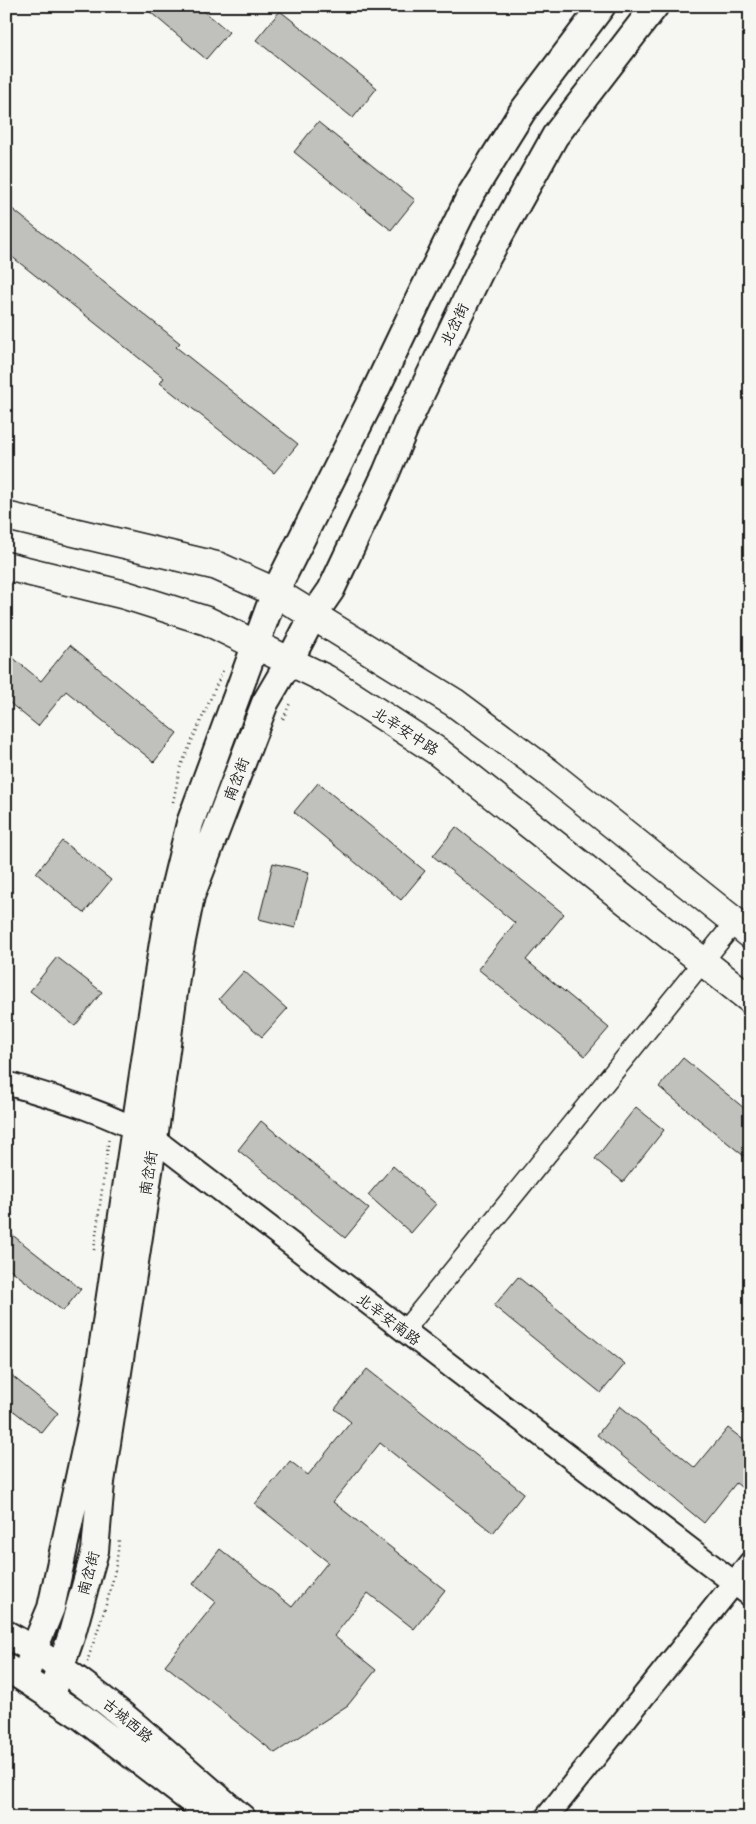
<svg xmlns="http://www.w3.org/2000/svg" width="756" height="1824" viewBox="0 0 756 1824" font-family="Delius,'LXGW WenKai TC',sans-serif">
  <rect width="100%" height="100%" fill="#f6f6f2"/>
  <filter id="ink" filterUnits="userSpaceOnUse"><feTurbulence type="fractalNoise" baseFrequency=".02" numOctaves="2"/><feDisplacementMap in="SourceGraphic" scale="10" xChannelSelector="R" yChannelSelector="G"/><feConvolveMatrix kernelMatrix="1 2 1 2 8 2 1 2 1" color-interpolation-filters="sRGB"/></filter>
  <g filter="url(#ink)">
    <path fill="#c0c0bd" stroke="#1c1c1c" d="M143,6H198L229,32L206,59Z
      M280,11L377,88L353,118L256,40Z
      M318,122L415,200L391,230L294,152Z
      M6,204L180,343L176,347L298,444L274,473L160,383L164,378L6,252Z
      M70,645L177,733L154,762L66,691L38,726L6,700V652L41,681Z
      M318,783L425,871L401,900L294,812Z
      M456,827L564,914L526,960L609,1028L585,1056L478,969L515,923L433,856Z
      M62,841L111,880L84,913L36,873Z
      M273,863L309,872L295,928L259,919Z
      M57,957L102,992L75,1026L30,991Z
      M244,971L287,1009L262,1037L219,999Z
      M683,1058L750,1113V1161L659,1087Z
      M636,1107L664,1130L623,1182L595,1159Z
      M261,1121L369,1209L345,1238L238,1150Z
      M393,1166L436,1204L411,1233L368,1195Z
      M6,1230L81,1289L63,1311L6,1266Z
      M518,1277L625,1364L601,1393L494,1306Z
      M367,1369L524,1493L493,1533L380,1443L333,1502L445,1590L414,1629L368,1593L334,1636L376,1670L348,1705L275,1753L165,1665L216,1602L193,1584L220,1549L292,1607L328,1562L255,1504L290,1461L308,1475L351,1422L335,1409Z
      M6,1371L58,1413L42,1433L6,1405Z
      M620,1406L695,1468L728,1428L750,1445V1494L736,1483L704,1523L597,1435Z"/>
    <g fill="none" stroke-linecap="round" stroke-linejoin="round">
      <g stroke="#1c1c1c" stroke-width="22">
        <path id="minor" d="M404,1331L735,922"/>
      </g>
      <g stroke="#1c1c1c" stroke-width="26">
        <path id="tertiary" d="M6,1083C57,1098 107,1112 154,1139L750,1595
          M546,1818L750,1563"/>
      </g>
      <g stroke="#1c1c1c" stroke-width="30">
        <path id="secondary" d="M6,1634C94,1682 166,1754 242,1818
          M6,1667L82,1717L214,1818
          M25,1678L34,1649L51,1608L92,1417L157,980L167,918L190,823L275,592L369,404L421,295L471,194L522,112L602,6
          M50,1697L71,1637L95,1551L101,1482L154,1139L179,955L191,896L265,703L289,662L313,616L331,590L386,473L406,425L482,267L555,136L655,6"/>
      </g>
      <g stroke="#1c1c1c" stroke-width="31">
        <path id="primary" d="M6,516L217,566L275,592L455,703L549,773L750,934
          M6,566L125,595L207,621L326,679L437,751L750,999"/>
      </g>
      <path stroke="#1c1c1c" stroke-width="2.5" stroke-dasharray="1 4" stroke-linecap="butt" d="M283,719L291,701
        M172,807L180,768L224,668
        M94,1250L109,1137
        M87,1662C100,1622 117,1581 119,1538"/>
      <use href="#minor" stroke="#f6f6f2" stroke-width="19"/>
      <use href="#tertiary" stroke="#f6f6f2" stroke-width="22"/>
      <use href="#secondary" stroke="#f6f6f2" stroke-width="26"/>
      <use href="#primary" stroke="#f6f6f2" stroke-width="28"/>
    </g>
  </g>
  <g text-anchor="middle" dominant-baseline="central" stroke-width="4" stroke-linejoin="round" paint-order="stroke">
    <g font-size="15" fill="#1c1c1c" stroke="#f6f6f2">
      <text transform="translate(454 324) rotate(-64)">北岔街</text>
      <text transform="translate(406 731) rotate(33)">北辛安中路</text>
      <text transform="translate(236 779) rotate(-69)">南岔街</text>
      <text transform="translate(148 1173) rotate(-81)">南岔街</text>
      <text transform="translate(389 1319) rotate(37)">北辛安南路</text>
      <text transform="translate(88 1573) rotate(-75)">南岔街</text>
      <text transform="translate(128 1720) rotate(40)">古城西路</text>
    </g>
  </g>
  <rect width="756" height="1824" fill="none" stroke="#f6f6f2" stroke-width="25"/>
  <rect x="12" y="12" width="731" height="1799" fill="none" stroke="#1c1c1c" stroke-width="2" filter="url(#ink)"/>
</svg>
